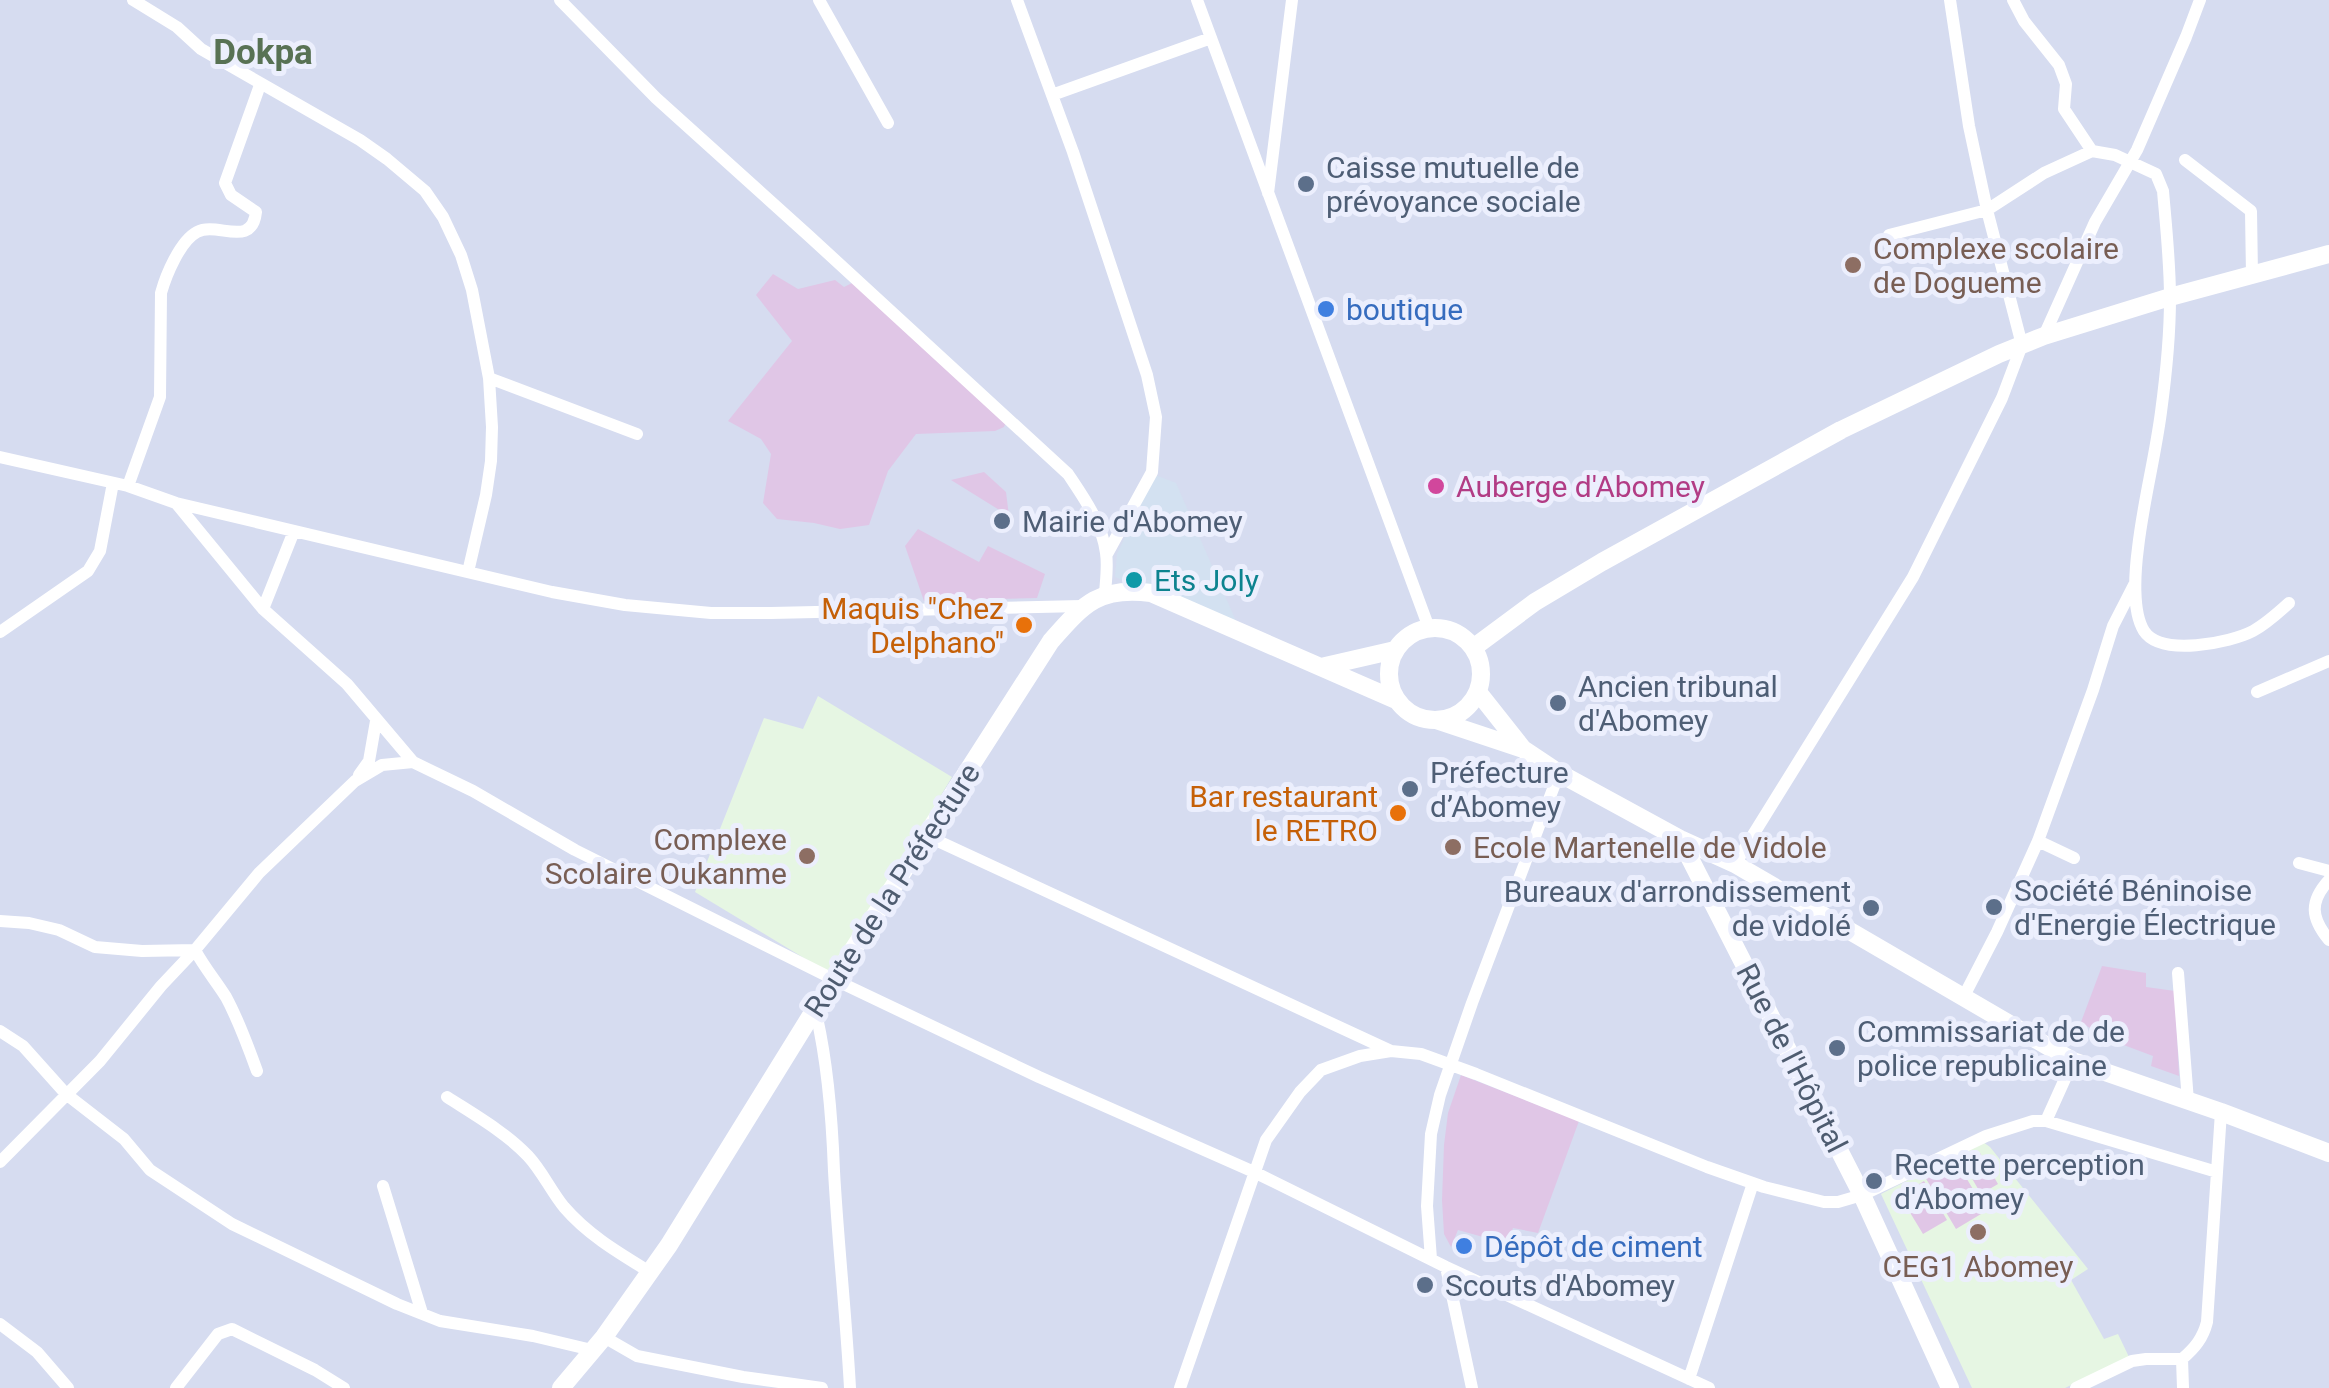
<svg xmlns="http://www.w3.org/2000/svg" width="2329" height="1388" viewBox="0 0 2329 1388" font-family="Roboto,sans-serif">
  <rect width="100%" height="100%" fill="#e6eafa"/>
  <path fill="#d6dcf0" d="M0,0H2329V1388H0Z"/>
  <path fill="#d3e1f1" d="M1155,475L1176,483L1239,628L1115,577L1117,554Z"/>
  <path fill="#e6f6e3" d="M818,696L952,777L832,975L695,892L764,718L803,729Z
    M1983,1142L1990,1147L2088,1269L2071,1280L2104,1339L2118,1334L2129,1357L2065,1388H1972L1881,1194Z"/>
  <path fill="#e0c6e6" d="M773,274L798,289L835,280L844,287L854,282L1006,422L1004,427L995,431L916,434L888,471L869,525L840,529L814,523L777,519L763,503L771,454L761,439L728,421L792,341L756,295Z
    M984,472L1006,492L1009,516L951,480Z
    M918,529L979,562L988,546L1045,574L1037,598L924,601L905,546Z
    M2102,966L2146,973V987L2175,991L2179,1076L2151,1066L2153,1056L2105,1038L2081,1022Z
    M1461,1075L1579,1121L1538,1233L1513,1228L1508,1244L1458,1230L1451,1247L1444,1234L1442,1200L1444,1145L1448,1113Z
    M1980,1153L1998,1184L1981,1194L1963,1163Z
    M1955,1159L1986,1211L1956,1229L1925,1177Z
    M1924,1181L1947,1220L1923,1234L1900,1196Z"/>
  <g fill="none" stroke-linecap="round" stroke-linejoin="round">
    <path stroke="#fff" stroke-width="12" d="M133,0L177,27L201,49L360,140L387,159L425,191L443,217L461,255L472,290L489,378L492,427L491,461L486,495L468,572
      M560,0L656,98L809,236L1068,474C1084,498 1102,523 1106,553C1108,566 1106,580 1105,593
      M819,0L888,123
      M1017,0L1073,152L1147,375L1156,417L1152,472L1107,554
      M1197,0L1429,628
      M2013,0L2024,21L2059,65L2066,84L2064,109L2092,151
      M1052,95L1211,38
      M2185,160L2251,211L2252,275
      M1268,193L1292,0
      M1889,235L1987,210L2044,173L2092,151L2115,155L2156,174L2163,191C2166,226 2170,262 2170,298C2170,335 2166,375 2161,412C2155,458 2143,503 2138,548C2135,571 2132,612 2144,631C2161,657 2230,643 2253,631C2266,624 2278,613 2289,603
      M2044,336L2095,222L2137,150L2186,37L2200,0
      M489,378L637,434
      M0,457L128,486L176,503L552,592L625,605L711,613H771L1082,606
      M128,486L160,397L161,293C166,275 180,241 197,232C217,221 252,249 256,212L231,195L225,183L260,85
      M176,503L263,609L347,684L413,762L473,791L575,850L835,980L1039,1077L1254,1172L1446,1267L1709,1388
      M263,609L294,531
      M0,632L88,571L100,551L113,483
      M2257,692L2329,661
      M359,775L369,761L376,721
      M927,836L1391,1051
      M2038,841L2074,858
      M2299,863L2329,871
      M1735,864L1913,577L2002,398L2022,345L1987,210L1969,126L1950,0
      M2329,880C2309,902 2311,918 2329,940
      M0,921L29,923L59,930L95,947L142,951L195,950C204,967 216,981 226,997C239,1021 248,1046 257,1071
      M2178,973L2188,1101
      M1963,998L1997,932L2038,841L2093,690L2113,626L2134,585
      M815,1009C828,1062 832,1117 834,1171C838,1243 846,1315 850,1388
      M0,1031L23,1046L66,1094L124,1139L150,1170L232,1224L397,1304L440,1321L533,1336L592,1350
      M447,1097C475,1115 505,1132 528,1156C542,1171 551,1191 564,1207C588,1235 619,1253 650,1272
      M2046,1121L2073,1061
      M0,1162L100,1061L161,986L195,950L259,873L355,781L382,765L413,762
      M383,1186L422,1313
      M1431,1259L1427,1206L1431,1134L1440,1095L1472,1003L1559,773
      M1446,1267L1472,1388
      M0,1324L37,1352L68,1388
      M604,1337L637,1356L743,1377L822,1388
      M2182,1359L2183,1388
      M1689,1379L1753,1183
      M176,1388L218,1334L232,1329L315,1370L344,1388
      M1180,1388L1266,1140L1300,1092L1321,1070L1360,1056L1391,1051L1421,1054L1476,1074L1707,1167L1764,1187L1824,1202H1838L1862,1195L1986,1136L2033,1121H2046L2217,1172
      M2076,1388L2132,1361L2146,1359H2182C2195,1348 2203,1338 2207,1322L2221,1112"/>
    <path stroke="#fff" stroke-width="18" d="M1389 674a46 46 0 1 1 92 0a46 46 0 1 1-92 0Z
      M1473,648L1535,602L1602,562L1841,430L1999,354L2044,336L2170,297L2329,254
      M1321,667L1395,650
      M1478,692L1523,749
      M1436,720L1523,749L1559,773L1680,839L1735,864L2073,1061L2221,1112L2329,1153
      M1680,839L1862,1195L1950,1388
      M561,1388L604,1337L669,1245L815,1009L1051,641C1083,605 1098,586 1151,593L1396,700"/>
  </g>
  <g fill="#5c6f8a" stroke="#eceffd" stroke-width="4">
    <circle cx="1306" cy="184" r="10"/>
    <circle cx="1002" cy="521" r="10"/>
    <circle cx="1558" cy="703" r="10"/>
    <circle cx="1410" cy="789" r="10"/>
    <circle cx="1994" cy="907" r="10"/>
    <circle cx="1871" cy="908" r="10"/>
    <circle cx="1837" cy="1048" r="10"/>
    <circle cx="1874" cy="1181" r="10"/>
    <circle cx="1425" cy="1285" r="10"/>
  </g>
  <g fill="#8d6e63" stroke="#eceffd" stroke-width="4">
    <circle cx="1853" cy="265" r="10"/>
    <circle cx="1453" cy="847" r="10"/>
    <circle cx="807" cy="856" r="10"/>
    <circle cx="1978" cy="1232" r="10"/>
  </g>
  <g fill="#3f7fe0" stroke="#eceffd" stroke-width="4">
    <circle cx="1326" cy="309" r="10"/>
    <circle cx="1464" cy="1246" r="10"/>
  </g>
  <circle fill="#d1479c" stroke="#eceffd" stroke-width="4" cx="1436" cy="486" r="10"/>
  <circle fill="#0f9aa8" stroke="#eceffd" stroke-width="4" cx="1134" cy="580" r="10"/>
  <g fill="#e8710a" stroke="#eceffd" stroke-width="4">
    <circle cx="1024" cy="625" r="10"/>
    <circle cx="1398" cy="813" r="10"/>
  </g>
  <g text-anchor="middle" dominant-baseline="central" stroke-width="10" stroke-linejoin="round" paint-order="stroke">
    <g font-size="30" fill="#4e5e75" stroke="#eceffd" text-anchor="start">
      <text x="1326" y="167">Caisse mutuelle de<tspan x="1326" dy="34">prévoyance sociale</tspan></text>
      <text x="1022" y="521">Mairie d'Abomey</text>
      <text x="1578" y="686">Ancien tribunal<tspan x="1578" dy="34">d'Abomey</tspan></text>
      <text x="1430" y="772">Préfecture<tspan x="1430" dy="34">d’Abomey</tspan></text>
      <text x="2014" y="890">Société Béninoise<tspan x="2014" dy="34">d'Energie Électrique</tspan></text>
      <text x="1851" y="891" text-anchor="end">Bureaux d'arrondissement<tspan x="1851" dy="34">de vidolé</tspan></text>
      <text x="1857" y="1031">Commissariat de de<tspan x="1857" dy="34">police republicaine</tspan></text>
      <text x="1894" y="1164">Recette perception<tspan x="1894" dy="34">d'Abomey</tspan></text>
      <text x="1445" y="1285">Scouts d'Abomey</text>
    </g>
    <g font-size="30" fill="#785e54" stroke="#eceffd" text-anchor="start">
      <text x="1873" y="248">Complexe scolaire<tspan x="1873" dy="34">de Dogueme</tspan></text>
      <text x="787" y="839" text-anchor="end">Complexe<tspan x="787" dy="34">Scolaire Oukanme</tspan></text>
      <text x="1473" y="847">Ecole Martenelle de Vidole</text>
      <text x="1978" y="1266" text-anchor="middle">CEG1 Abomey</text>
    </g>
    <g font-size="30" fill="#366cbe" stroke="#eceffd" text-anchor="start">
      <text x="1346" y="309">boutique</text>
      <text x="1484" y="1246">Dépôt de ciment</text>
    </g>
    <g font-size="30" fill="#b23c85" stroke="#eceffd" text-anchor="start">
      <text x="1456" y="486">Auberge d'Abomey</text>
    </g>
    <g font-size="30" fill="#0d838f" stroke="#eceffd" text-anchor="start">
      <text x="1154" y="580">Ets Joly</text>
    </g>
    <g font-size="30" fill="#c56008" stroke="#eceffd" text-anchor="end">
      <text x="1004" y="608">Maquis "Chez<tspan x="1004" dy="34">Delphano"</tspan></text>
      <text x="1378" y="796">Bar restaurant<tspan x="1378" dy="34">le RETRO</tspan></text>
    </g>
    <g font-size="30" fill="#4e5c70" stroke="#eceffd">
      <text transform="translate(892 890) rotate(-57)">Route de la Préfecture</text>
      <text transform="translate(1792 1058) rotate(63)">Rue de l'Hôpital</text>
    </g>
    <g font-size="35" font-weight="bold" fill="#587254" stroke="#eceffd">
      <text x="263" y="52">Dokpa</text>
    </g>
  </g>
</svg>
